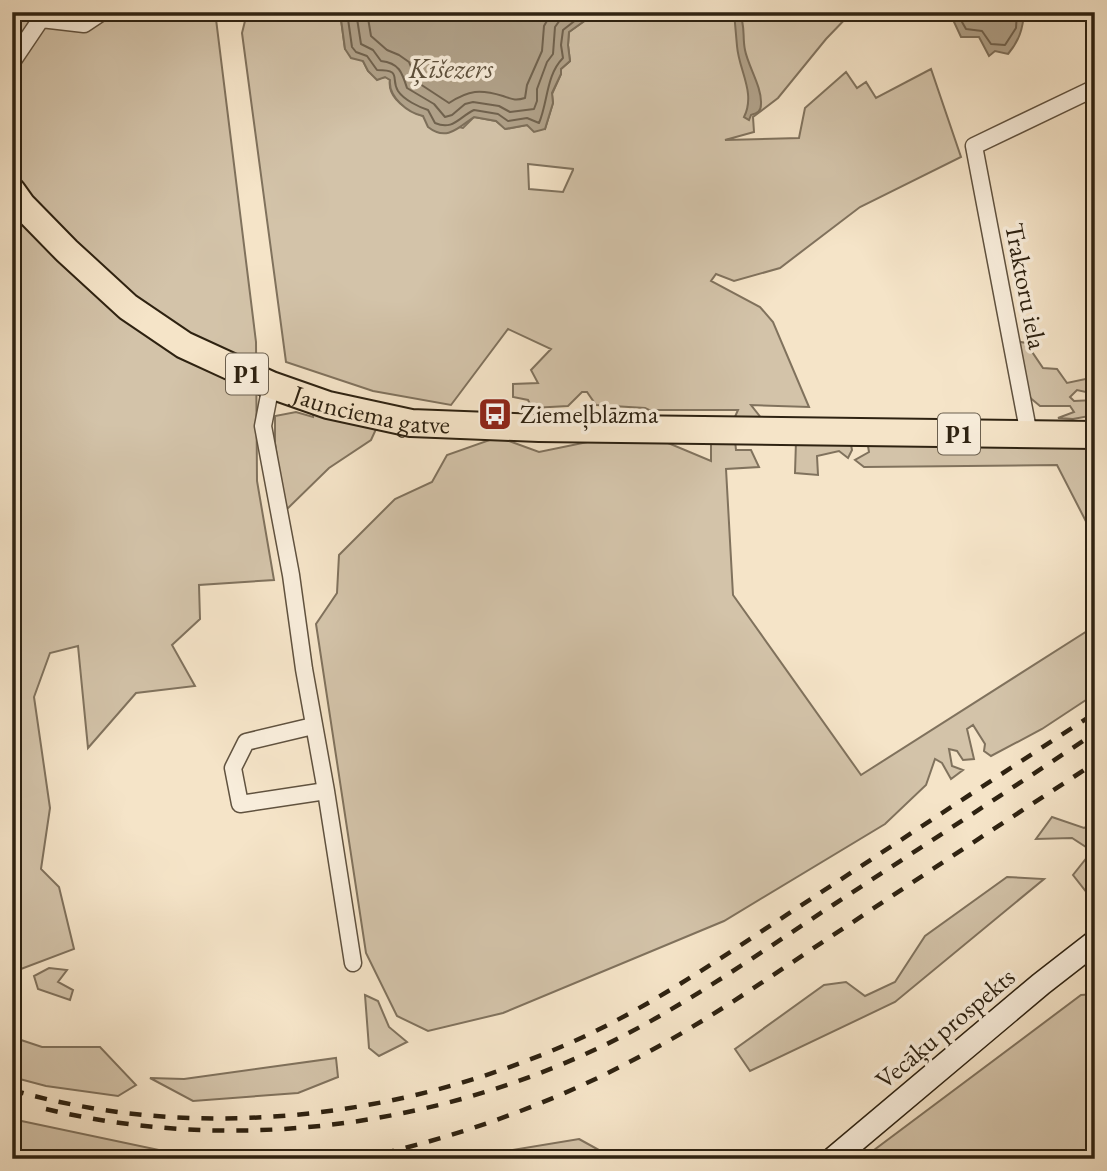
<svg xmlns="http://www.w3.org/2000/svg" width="1107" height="1171" viewBox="0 0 1107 1171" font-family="'EB Garamond',serif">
  <rect width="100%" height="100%" fill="#f5e4c8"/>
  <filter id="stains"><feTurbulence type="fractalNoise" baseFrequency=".00286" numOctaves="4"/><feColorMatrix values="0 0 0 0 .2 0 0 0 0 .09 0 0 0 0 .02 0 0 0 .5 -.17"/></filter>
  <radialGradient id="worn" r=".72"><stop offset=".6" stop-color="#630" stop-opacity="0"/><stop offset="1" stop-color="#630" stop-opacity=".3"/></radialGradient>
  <path fill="#d3c3a9" stroke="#80725d" stroke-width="2" fill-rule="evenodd" d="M12,12H340L345,49L363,61L368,71L377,79L386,77L390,80C385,110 441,123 463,128L474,117L496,121L506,129L527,125L545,129L553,103L552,94L561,74V69L570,61L568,45L569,32L597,12H852L826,39L778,98L753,117L754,132L725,140L799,138L805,108L846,72L857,88L866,82L876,98L931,69L961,157L860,207L780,268L734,281L716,274L711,281L760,307L773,322L809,407L751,405L762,419H734L738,410H649L645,408L596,405L587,392H582L568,406L532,408L528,400L513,397V384L538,383L531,370L551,349L508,329L451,405L373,391L286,362L242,33L245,21L216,19L256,342L257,481L274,580L199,585L200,619L172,645L195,686L136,693L88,748L78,646L50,653L34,697L50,808L41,869L59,887L74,949L13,972L12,831L16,824L12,792ZM528,164L573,169V170L563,192L529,189Z
    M1010,340L1026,343L1043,368L1057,369L1067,383L1095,377V394L1077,390L1070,397L1074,401L1095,400V415L1073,419L1058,418L1074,412L1070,406H1040L1028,396Z
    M313,411L377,427L371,440L329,468L284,512L275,443V416L296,412L313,417Z
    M498,437L539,452L607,438L661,440L711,461V439L735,440L736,450H751L759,467L726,469L733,595L861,775L1095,626V694L1042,729L991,756L984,751L985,744L973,725L967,729L974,759L963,760L957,751L949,749L952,766L963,770L951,779L942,763L935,759L926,785L885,824L724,921L503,1013L428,1031L397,1016L366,953L316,624L337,593L339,555L395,499L432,482L447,455Z
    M850,439L852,450L848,458L839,451L817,456L818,475L795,473L796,441Z
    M867,440L1095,446V539L1057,465L864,467L855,460L869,452Z
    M1052,817L1084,828L1095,823V903L1073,875L1092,851L1072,838L1036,839Z
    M1007,877L1044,879L895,1002L750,1071L735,1049L824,985L846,982L865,996L895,982L925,936Z
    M49,968L67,970L58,982L73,990L70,1000L38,989L34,976Z
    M1095,994V1159H862L1081,995Z
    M365,995L378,1001L389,1027L407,1042L379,1056L369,1048Z
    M12,1037L42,1047H100L136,1085L118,1096L46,1086L12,1077Z
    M336,1058L338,1077L298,1093L193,1101L150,1078L184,1079Z
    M12,1119L159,1150L158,1159H12Z
    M579,1139L599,1150L603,1159H481L482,1155Z"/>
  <path fill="#b1a28a" stroke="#7d6f5a" stroke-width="2" d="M340,12H597L569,32L568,45L570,61L561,69V74L552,93L553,103L545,129L534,132L527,125L505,129L496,121L474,117C459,127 447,142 428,127L423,116C408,113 388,97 390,80L385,77L377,80L368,71L363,61L351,58L345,49Z
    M734,12H739C746,26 742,36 745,50C748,66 762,87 761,104C761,111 758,113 751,115L749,120L744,117C756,93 739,71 737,46C736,35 735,24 734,12Z
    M957,12H1024C1023,29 1019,41 1008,54L995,51L989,56L979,37H961L954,22Z"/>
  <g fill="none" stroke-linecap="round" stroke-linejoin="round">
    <path stroke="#70624e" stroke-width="2" d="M347,12L352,47L356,52L367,56L377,70C403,70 390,78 398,91C404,100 419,107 428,110L435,123C453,131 459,117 474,110L498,114L508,121L527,118L539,123C548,102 546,75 563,58L561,45L563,30L586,12
      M356,12L361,44L373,50L381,61C399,63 402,72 407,88L434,104L445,117L452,115L465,104L473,102L499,106L510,112L534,109L537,101V89L547,62L553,54L555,27L560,20L572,12
      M367,12L371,36L387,50L399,55L409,62L417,82L449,103C469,90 480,89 503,96C512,99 515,101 525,98L527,85L542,51L544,26L552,12
      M963,12L962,22L966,29L982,31L991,44L1005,45L1016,28L1017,12"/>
    <g stroke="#60523f" stroke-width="19">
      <path id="street" d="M12,62L41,19L84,24L102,12
        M271,385L263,426L291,575L304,669L326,791L353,963
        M1029,435L974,146L1095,88
        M313,726L246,742L233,768L240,804L326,791"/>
    </g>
    <g stroke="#2e2211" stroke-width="26">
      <path id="secondary" d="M833,1159L1041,984L1095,942"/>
    </g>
    <g stroke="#2e2211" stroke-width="30">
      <g id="primary">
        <path id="s1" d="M12,191L22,205L67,251L128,307L184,345L271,385L328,405L411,423L539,428L1095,435"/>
      </g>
    </g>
    <use href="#street" stroke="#f8eddb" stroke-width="16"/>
    <use href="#secondary" stroke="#f8eddb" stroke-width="23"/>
    <use href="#primary" stroke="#f5e4c8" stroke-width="26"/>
    <path stroke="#2e2211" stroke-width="4.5" stroke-dasharray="12 12" stroke-linecap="butt" d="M12,1090C192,1142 392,1120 563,1046C645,1011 719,959 794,910C895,844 995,778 1095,713
      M46,1109C238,1155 446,1126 621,1037C695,999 764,950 833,905C920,848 1008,791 1095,733
      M359,1159C455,1138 549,1105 637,1058C710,1020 778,971 847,926C929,871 1012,817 1095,763"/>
  </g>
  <defs>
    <g id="bus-square" transform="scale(1.75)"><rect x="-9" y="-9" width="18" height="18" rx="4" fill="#8f2418" stroke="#f8eddb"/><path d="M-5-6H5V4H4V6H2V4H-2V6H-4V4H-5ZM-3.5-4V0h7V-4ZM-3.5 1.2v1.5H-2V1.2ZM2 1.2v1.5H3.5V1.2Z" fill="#fff"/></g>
  </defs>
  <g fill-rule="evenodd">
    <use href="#bus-square" x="495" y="414"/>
  </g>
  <g text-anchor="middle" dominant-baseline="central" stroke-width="7" stroke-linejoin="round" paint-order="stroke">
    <g fill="#f8eddb" stroke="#6b5f4e" stroke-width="2">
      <rect x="226" y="353.5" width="42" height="41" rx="5"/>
      <rect x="938" y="413.5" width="42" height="41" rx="5"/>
    </g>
    <g font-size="24" font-weight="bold" fill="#2e2211">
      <text x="247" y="374">P1</text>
      <text x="959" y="434">P1</text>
    </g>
    <g font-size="26" fill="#2e2211" stroke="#f8eddb">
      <text transform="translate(1026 286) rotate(79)">Traktoru iela</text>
      <text stroke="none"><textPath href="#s1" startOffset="432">Jaunciema gatve</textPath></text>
      <text transform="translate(945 1028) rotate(-40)">Vecāķu prospekts</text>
    </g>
    <g font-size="26" fill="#2e2211" stroke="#f8eddb" text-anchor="start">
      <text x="520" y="414">Ziemeļblāzma</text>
    </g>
    <g font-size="28" font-style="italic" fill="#5c4f3b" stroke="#f8eddb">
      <text x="451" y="68">Ķīšezers</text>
    </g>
  </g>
  <rect width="1107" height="1171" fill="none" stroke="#f5e4c8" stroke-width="42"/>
  <rect x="14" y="14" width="1079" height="1143" fill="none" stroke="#2e2211" stroke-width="3.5"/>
  <rect x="21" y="21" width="1065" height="1129" fill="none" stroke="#2e2211" stroke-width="2"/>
  <rect width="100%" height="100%" filter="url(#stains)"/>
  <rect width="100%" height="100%" fill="url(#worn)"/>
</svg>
